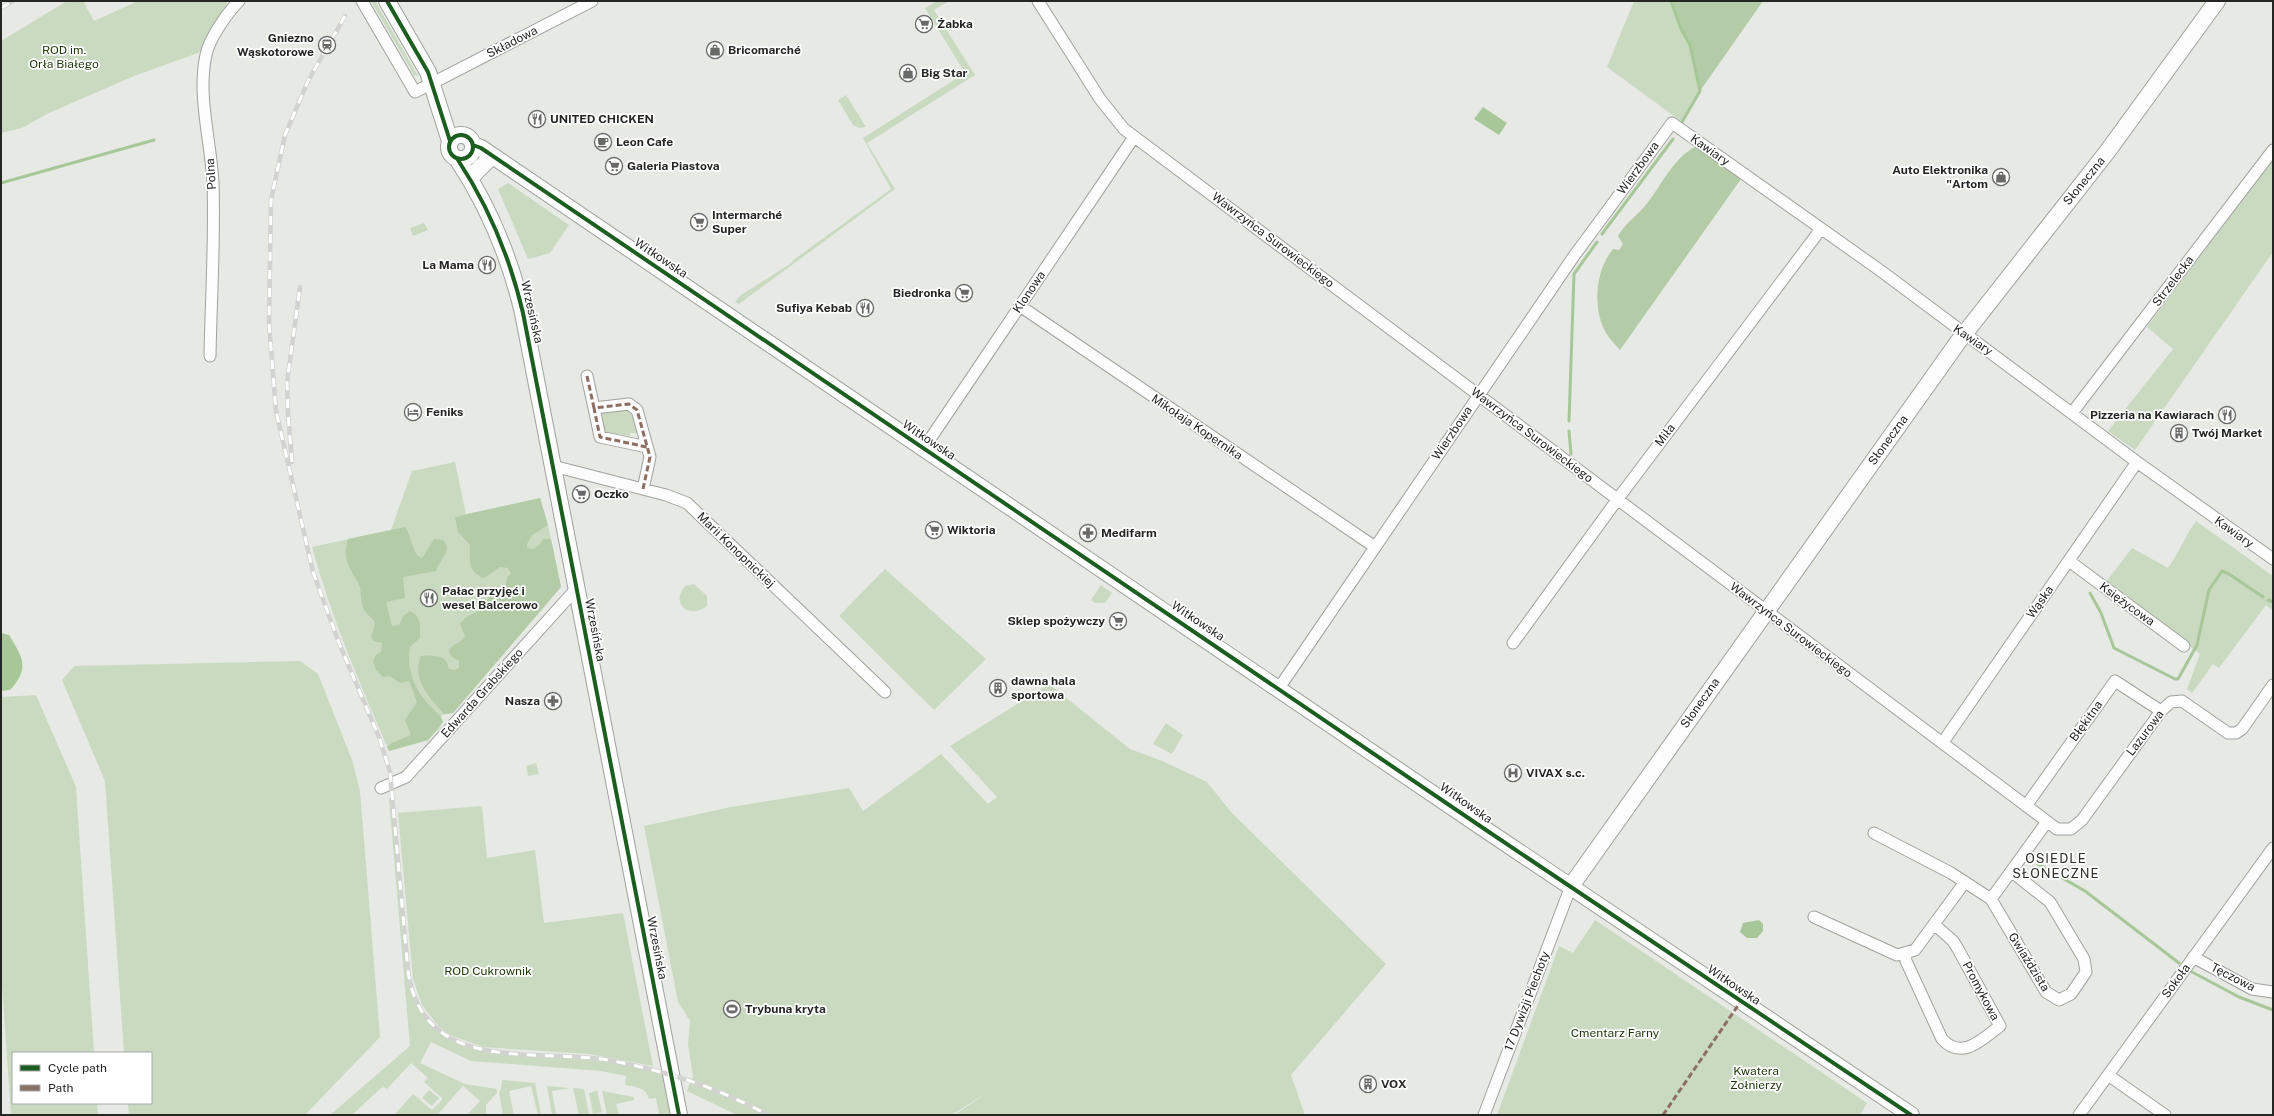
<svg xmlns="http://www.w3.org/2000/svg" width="2274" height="1116" viewBox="0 0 2274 1116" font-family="'Public Sans',sans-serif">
  <rect width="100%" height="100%" fill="#e6e9e4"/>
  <path fill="#cadac1" d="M67,1H83L94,21L138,1H227V3L204,47L198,53L134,76L49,113L22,128L1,133V41Z
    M371,1H375L418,76L414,75Z
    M937,1H949L934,10L975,75L867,143L895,189L739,304L735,302L741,295L793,262L792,261L891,189L863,138L965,73L925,8Z
    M1634,1H1671L1681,29L1690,45L1700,91L1682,122L1607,67Z
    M846,95L866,127L859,128L853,125L838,100Z
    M2273,158V252L2135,450L2108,431L2173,349L2147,327Z
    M508,183L569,225L550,253L528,259L498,189Z
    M424,223L428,230L413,236L410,228Z
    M628,409L633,414L637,433H630V436L603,432L599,412Z
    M455,462L466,514L540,498L548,525L561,587L453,713L442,715L441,727L428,740L389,751C360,684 331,617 312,547L391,530L412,471Z
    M2196,521L2273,576V610L2266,605L2219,668L2213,664L2192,693L2187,689L2200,654L2106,582L2132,548L2168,568C2179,553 2185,536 2196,521Z
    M885,569L986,659L934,710L839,616Z
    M694,584L707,596V606C689,620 670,604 685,586Z
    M1101,585L1112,593L1105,603H1095L1091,600Z
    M300,661L318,674L352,760L360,791L380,1037L305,1115H129L128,1103H151V1053H124L105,781L62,680L74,666Z
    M1049,684L1130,749L1162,761L1207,782L1230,811L1386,964L1291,1075L1305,1115H954L989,1092L951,1115H737L687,1091L693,1076L688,1045L690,1021L678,1002L644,826L731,807L849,788L863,811L941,754L988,804L997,797L950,746Z
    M36,695L76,787L94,1053H13V1103H97L98,1115H11L1,971V697Z
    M1166,723L1183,735L1172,754L1153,744Z
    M536,763L539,774L528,776L526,766Z
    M393,796L410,983C434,1063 497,1050 564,1056C598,1058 630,1065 663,1073L671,1115H659L656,1098L649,1099C646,1087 636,1087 625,1085L626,1076L601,1071L471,1061L431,1042L420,1063L465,1084L497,1089V1093L486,1105V1115H467L480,1101L463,1086L437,1115H394L413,1094L432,1110L443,1099L424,1082L428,1078L411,1063L387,1089L384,1087L380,1089L352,1115H330L410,1046L389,799Z
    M482,806L487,858L535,850L544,923L623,913L653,1066L589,1054L483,1047L450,1035L439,1027L422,1005L413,979L398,813Z
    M1595,920L1867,1103L1860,1115H1497L1559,946L1573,953Z
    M502,1080L535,1083L541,1115H538L531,1086L509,1091L514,1115H503L499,1092L501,1089Z
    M547,1086L571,1088L552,1091L556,1115H552Z
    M573,1088L584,1089L589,1115H579Z
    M429,1090L439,1098L432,1106L422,1098Z
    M597,1091L602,1112L593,1114L589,1093Z
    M602,1091L634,1097V1100L616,1104L619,1115H607Z"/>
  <path fill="#b3cba6" d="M1671,1H1763L1700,91L1690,45L1681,29Z
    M1697,146L1741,179L1620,350C1614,343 1606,335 1603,327C1593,303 1596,270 1613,249L1619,250L1623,244L1618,236C1625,224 1636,216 1645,206C1661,187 1673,157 1697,146Z
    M540,498L548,525L532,535L527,544V548L534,549L541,543L543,539H551L561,587L453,713L444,714C430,698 411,679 421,656C425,655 442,655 445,660C447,662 448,666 449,669L454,670L459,668V661L451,656L449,651C452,643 461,644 465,636L460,624L465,618L480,610L490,596L505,591L507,577L511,574L508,568L500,567L484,578C467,572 470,559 470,545L458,532L455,517Z
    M405,527C412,536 413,557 422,558L434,539L443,540C453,552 440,558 436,571L403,577L405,598L386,602L392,626L399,625L403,616L410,611C422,617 420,626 420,638L410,647C406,668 414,689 429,705C434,710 441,715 443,722L428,740L389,751L387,747L392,743L411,735L405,720L417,702L409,681L400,683L390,676L383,677L376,670L373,661L376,655L381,652L382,643L373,641L371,636C381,615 368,621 363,607C360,599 362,589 358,583C349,566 342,560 348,539Z"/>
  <path fill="#a8c798" d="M1483,107L1507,123L1499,135L1474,119Z
    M1,633L9,635C23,658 30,668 10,690L1,691Z
    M1759,920L1763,924V931L1757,938H1747L1740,932L1743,923Z"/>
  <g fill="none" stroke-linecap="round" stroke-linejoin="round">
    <path stroke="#a8c798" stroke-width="3" d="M1671,1L1681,29L1690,45L1700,91L1682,122
      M1,183L154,140
      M1602,234L1673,139
      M1569,421L1574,274L1597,242
      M1569,431L1571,454
      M2090,593L2101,613L2114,648L2175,679H2178L2197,645L2209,590L2222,571L2229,574L2263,597
      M2268,600L2273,602
      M2038,864L2085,891L2179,963
      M2192,972L2239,997L2273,1010"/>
    <g stroke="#a0a29f" stroke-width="13">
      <path id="street" d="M362,1L415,92L592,1
        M1038,1L1100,99L1124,129L2057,829H2071L2082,820L2161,711L2171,702L2182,701L2228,733H2236L2242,729L2273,685
        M1020,306L1375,547
        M210,356C211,299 215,240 213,183C211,142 197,95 206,55C209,39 227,13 239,1
        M587,376L594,408
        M2072,413L2273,150
        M924,448L1134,137
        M553,466L666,495L687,503L885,692
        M643,489L650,457L637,410L629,404L594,408L600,437L647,447
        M2069,561L2184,646
        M1513,643L1617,500L1821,229
        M1279,688L1574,256L1672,123L1881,271L2137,462L2273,559
        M1943,742L2137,462
        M381,788L406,777L577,588
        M2026,806L2115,681L2161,711
        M1874,833L1951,873L1991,899L2046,823
        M1991,899L2046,992L2059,1000L2071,994L2086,972L2084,959L2050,902L2012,872
        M1814,917L1897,955L1915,950L1965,882
        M1905,954L1906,961L1942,1039C1962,1061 1982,1039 2000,1026L1958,949L1953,941L1935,925
        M2193,957L2252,989L2273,992
        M2108,1075L2165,1115
        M1484,1115L1571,886
        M2079,1115L2273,848"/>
    </g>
    <g stroke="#a0a29f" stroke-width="18">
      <path id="secondary" d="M387,1L428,72L450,141
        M449 147a12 12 0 1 1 24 0a12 12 0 1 1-24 0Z
        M473,145L481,148L1486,830L1911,1115
        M458,160C489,207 510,258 523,313L679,1115
        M473,175L488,160
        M1571,886L1958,342L2107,152L2217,1"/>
    </g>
    <use href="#street" stroke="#fbfcfb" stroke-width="11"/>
    <use href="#secondary" stroke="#fbfcfb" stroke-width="16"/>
    <g stroke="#d2d2d1" stroke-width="4.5">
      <path id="rail" d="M1,8L13,1
        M345,16L308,81L285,135L271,200L269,323L276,411L313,572L339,643L379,737L390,772L408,971C423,1075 533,1048 608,1060C663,1070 719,1088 768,1115
        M292,462L288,414L287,382L300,287"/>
    </g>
    <use href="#rail" stroke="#fff" stroke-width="3" stroke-dasharray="9" stroke-linecap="butt"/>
    <path stroke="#8d6e63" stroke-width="3" stroke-dasharray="6 3" stroke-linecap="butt" d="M587,376L594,408
      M643,489L650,457L637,410L629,404L594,408L600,437L647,447
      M1663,1115L1741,1001"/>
    <g stroke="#fff" stroke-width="6">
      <path id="cycleway" d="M387,1L428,72L450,141
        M449 147a12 12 0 1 1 24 0a12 12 0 1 1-24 0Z
        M473,145L481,148L1486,830L1911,1115
        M458,160C489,207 510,258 523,313L679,1115"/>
    </g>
    <use href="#cycleway" stroke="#1b5e20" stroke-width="4"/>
  </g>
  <defs>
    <g id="supermarket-ring" transform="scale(0.9)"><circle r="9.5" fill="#fff" stroke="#686a67" stroke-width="1.5"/><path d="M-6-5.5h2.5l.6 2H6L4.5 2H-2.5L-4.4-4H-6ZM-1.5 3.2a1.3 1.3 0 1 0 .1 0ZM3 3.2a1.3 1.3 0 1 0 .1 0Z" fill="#686a67"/></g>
    <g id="station-ring" transform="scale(0.9)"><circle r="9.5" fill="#fff" stroke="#686a67" stroke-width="1.5"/><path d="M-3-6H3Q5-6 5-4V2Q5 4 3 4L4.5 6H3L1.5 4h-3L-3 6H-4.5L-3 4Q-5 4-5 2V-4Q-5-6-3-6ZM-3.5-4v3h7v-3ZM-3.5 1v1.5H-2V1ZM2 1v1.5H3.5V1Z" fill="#686a67"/></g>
    <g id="shop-ring" transform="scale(0.9)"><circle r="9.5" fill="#fff" stroke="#686a67" stroke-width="1.5"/><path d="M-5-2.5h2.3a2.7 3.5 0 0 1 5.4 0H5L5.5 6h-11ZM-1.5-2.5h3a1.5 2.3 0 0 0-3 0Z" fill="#686a67"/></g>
    <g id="restaurant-ring" transform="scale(0.9)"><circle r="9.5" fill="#fff" stroke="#686a67" stroke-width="1.5"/><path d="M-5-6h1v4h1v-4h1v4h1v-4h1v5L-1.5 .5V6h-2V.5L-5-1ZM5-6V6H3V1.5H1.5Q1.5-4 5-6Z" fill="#686a67"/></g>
    <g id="cafe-ring" transform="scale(0.9)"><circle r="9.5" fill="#fff" stroke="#686a67" stroke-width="1.5"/><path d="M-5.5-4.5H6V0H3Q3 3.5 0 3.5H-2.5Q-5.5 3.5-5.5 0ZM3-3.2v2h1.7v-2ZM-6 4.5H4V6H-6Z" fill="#686a67"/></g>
    <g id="hotel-ring" transform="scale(0.9)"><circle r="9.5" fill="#fff" stroke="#686a67" stroke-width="1.5"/><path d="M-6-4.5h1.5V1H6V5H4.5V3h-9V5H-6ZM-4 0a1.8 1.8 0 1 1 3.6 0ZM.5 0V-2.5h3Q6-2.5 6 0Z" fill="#686a67"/></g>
    <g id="building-ring" transform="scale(0.9)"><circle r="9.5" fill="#fff" stroke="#686a67" stroke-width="1.5"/><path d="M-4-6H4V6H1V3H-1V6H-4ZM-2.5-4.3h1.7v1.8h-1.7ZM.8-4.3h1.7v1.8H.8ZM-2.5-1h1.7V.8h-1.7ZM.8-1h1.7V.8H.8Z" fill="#686a67"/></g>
    <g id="pharmacy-ring" transform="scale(0.9)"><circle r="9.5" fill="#fff" stroke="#686a67" stroke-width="1.5"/><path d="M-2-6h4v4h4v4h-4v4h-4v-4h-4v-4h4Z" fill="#686a67"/></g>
    <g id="hospital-ring" transform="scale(0.9)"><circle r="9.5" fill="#fff" stroke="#686a67" stroke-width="1.5"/><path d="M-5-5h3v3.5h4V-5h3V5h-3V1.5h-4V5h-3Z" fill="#686a67"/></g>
    <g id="stadium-ring" transform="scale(0.9)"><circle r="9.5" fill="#fff" stroke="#686a67" stroke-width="1.5"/><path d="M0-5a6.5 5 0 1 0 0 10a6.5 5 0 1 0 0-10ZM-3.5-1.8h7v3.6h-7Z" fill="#686a67"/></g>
  </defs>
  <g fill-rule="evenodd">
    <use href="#supermarket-ring" x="924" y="24"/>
    <use href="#station-ring" x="327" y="45"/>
    <use href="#shop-ring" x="715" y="50"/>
    <use href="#shop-ring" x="908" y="73"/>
    <use href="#restaurant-ring" x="537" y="119"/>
    <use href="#cafe-ring" x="603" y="142"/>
    <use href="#supermarket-ring" x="614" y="166"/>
    <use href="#shop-ring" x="2001" y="177"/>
    <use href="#supermarket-ring" x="699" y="222"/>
    <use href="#restaurant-ring" x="487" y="265"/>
    <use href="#supermarket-ring" x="964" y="293"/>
    <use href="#restaurant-ring" x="865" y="308"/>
    <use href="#hotel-ring" x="413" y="412"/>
    <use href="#restaurant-ring" x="2227" y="415"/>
    <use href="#building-ring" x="2179" y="433"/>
    <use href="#supermarket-ring" x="581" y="494"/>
    <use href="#supermarket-ring" x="934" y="530"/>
    <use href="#pharmacy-ring" x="1088" y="533"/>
    <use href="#restaurant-ring" x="429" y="598"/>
    <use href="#supermarket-ring" x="1118" y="621"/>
    <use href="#building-ring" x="998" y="688"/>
    <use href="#pharmacy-ring" x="553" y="701"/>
    <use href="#hospital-ring" x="1513" y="773"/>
    <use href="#stadium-ring" x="732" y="1009"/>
    <use href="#building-ring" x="1368" y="1084"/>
  </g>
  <g text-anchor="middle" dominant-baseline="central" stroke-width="3.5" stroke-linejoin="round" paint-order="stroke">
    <g font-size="12" font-weight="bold" fill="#242623" stroke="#fff" text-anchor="start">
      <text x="937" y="24">Żabka</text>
      <text x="314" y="38" text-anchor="end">Gniezno<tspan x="314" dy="14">Wąskotorowe</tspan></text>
      <text x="728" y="50">Bricomarché</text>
      <text x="921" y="73">Big Star</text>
      <text x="550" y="119">UNITED CHICKEN</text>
      <text x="616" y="142">Leon Cafe</text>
      <text x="627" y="166">Galeria Piastova</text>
      <text x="1988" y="170" text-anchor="end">Auto Elektronika<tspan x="1988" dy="14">"Artom</tspan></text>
      <text x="712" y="215">Intermarché<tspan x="712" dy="14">Super</tspan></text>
      <text x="474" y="265" text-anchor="end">La Mama</text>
      <text x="951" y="293" text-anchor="end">Biedronka</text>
      <text x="852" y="308" text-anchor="end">Sufiya Kebab</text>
      <text x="426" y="412">Feniks</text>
      <text x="2214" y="415" text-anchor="end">Pizzeria na Kawiarach</text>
      <text x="2192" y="433">Twój Market</text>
      <text x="594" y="494">Oczko</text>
      <text x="947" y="530">Wiktoria</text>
      <text x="1101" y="533">Medifarm</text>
      <text x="442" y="591">Pałac przyjęć i<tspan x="442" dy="14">wesel Balcerowo</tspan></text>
      <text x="1105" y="621" text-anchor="end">Sklep spożywczy</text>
      <text x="1011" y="681">dawna hala<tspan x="1011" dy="14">sportowa</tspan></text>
      <text x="540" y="701" text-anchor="end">Nasza</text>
      <text x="1526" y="773">VIVAX s.c.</text>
      <text x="745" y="1009">Trybuna kryta</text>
      <text x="1381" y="1084">VOX</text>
    </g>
    <g font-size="12" fill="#242623" stroke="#fff">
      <text transform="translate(512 42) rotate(-27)">Składowa</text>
      <text transform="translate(1710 150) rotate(35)">Kawiary</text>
      <text transform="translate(1638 168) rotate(-54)">Wierzbowa</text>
      <text transform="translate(211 174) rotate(-94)">Polna</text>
      <text transform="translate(2084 181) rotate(-51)">Słoneczna</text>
      <text transform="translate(1273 240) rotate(37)">Wawrzyńca Surowieckiego</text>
      <text transform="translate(661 258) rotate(34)">Witkowska</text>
      <text transform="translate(2173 281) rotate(-53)">Strzelecka</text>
      <text transform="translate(1029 292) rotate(-56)">Klonowa</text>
      <text transform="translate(532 312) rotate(77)">Wrzesińska</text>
      <text transform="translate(1973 340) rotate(34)">Kawiary</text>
      <text transform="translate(1197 427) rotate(34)">Mikołaja Kopernika</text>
      <text transform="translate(1452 433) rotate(-56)">Wierzbowa</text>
      <text transform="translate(1532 435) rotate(37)">Wawrzyńca Surowieckiego</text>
      <text transform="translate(1665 435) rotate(-53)">Miła</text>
      <text transform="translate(929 440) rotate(34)">Witkowska</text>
      <text transform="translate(1888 440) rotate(-54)">Słoneczna</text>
      <text transform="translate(2234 532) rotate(35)">Kawiary</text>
      <text transform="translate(736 550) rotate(44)">Marii Konopnickiej</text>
      <text transform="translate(2040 602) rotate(-55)">Wąska</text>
      <text transform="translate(2127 604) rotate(36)">Księżycowa</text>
      <text transform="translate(1198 621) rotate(34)">Witkowska</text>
      <text transform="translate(595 630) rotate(79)">Wrzesińska</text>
      <text transform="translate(1791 630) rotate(37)">Wawrzyńca Surowieckiego</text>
      <text transform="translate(482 693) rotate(-48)">Edwarda Grabskiego</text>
      <text transform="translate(1700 703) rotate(-55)">Słoneczna</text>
      <text transform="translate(2086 721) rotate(-54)">Błękitna</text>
      <text transform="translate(2145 733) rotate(-53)">Lazurowa</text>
      <text transform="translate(1466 803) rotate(35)">Witkowska</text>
      <text transform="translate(657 948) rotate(79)">Wrzesińska</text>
      <text transform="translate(2029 962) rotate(58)">Gwiaździsta</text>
      <text transform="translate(2233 977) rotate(27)">Tęczowa</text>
      <text transform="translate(2176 981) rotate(-54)">Sokoła</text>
      <text transform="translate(1734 985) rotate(34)">Witkowska</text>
      <text transform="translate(1981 991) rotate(62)">Promykowa</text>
      <text transform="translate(1527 1001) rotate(-69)">17 Dywizji Piechoty</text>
    </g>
    <g font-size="12" fill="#1c3708" stroke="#fff">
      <text x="64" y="50">ROD im.<tspan x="64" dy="14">Orła Białego</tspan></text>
      <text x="488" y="971">ROD Cukrownik</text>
      <text x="1615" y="1033">Cmentarz Farny</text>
      <text x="1756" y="1071">Kwatera<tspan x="1756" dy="14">Żołnierzy</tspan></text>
    </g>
    <g font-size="13" letter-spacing="1" fill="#2d312a" stroke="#fff">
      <text x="2056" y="858">OSIEDLE<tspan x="2056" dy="15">SŁONECZNE</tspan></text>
    </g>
  </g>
  <rect width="2274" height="1116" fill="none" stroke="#242623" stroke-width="4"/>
  <rect x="12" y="1052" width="140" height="52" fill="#ffffff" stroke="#a7a8a7"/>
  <rect x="20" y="1065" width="20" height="6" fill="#1b5e20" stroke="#a7a8a7"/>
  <text x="48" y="1072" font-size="12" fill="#242623">Cycle path</text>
  <rect x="20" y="1085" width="20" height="6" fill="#8d6e63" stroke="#a7a8a7"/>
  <text x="48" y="1092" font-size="12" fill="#242623">Path</text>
</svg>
